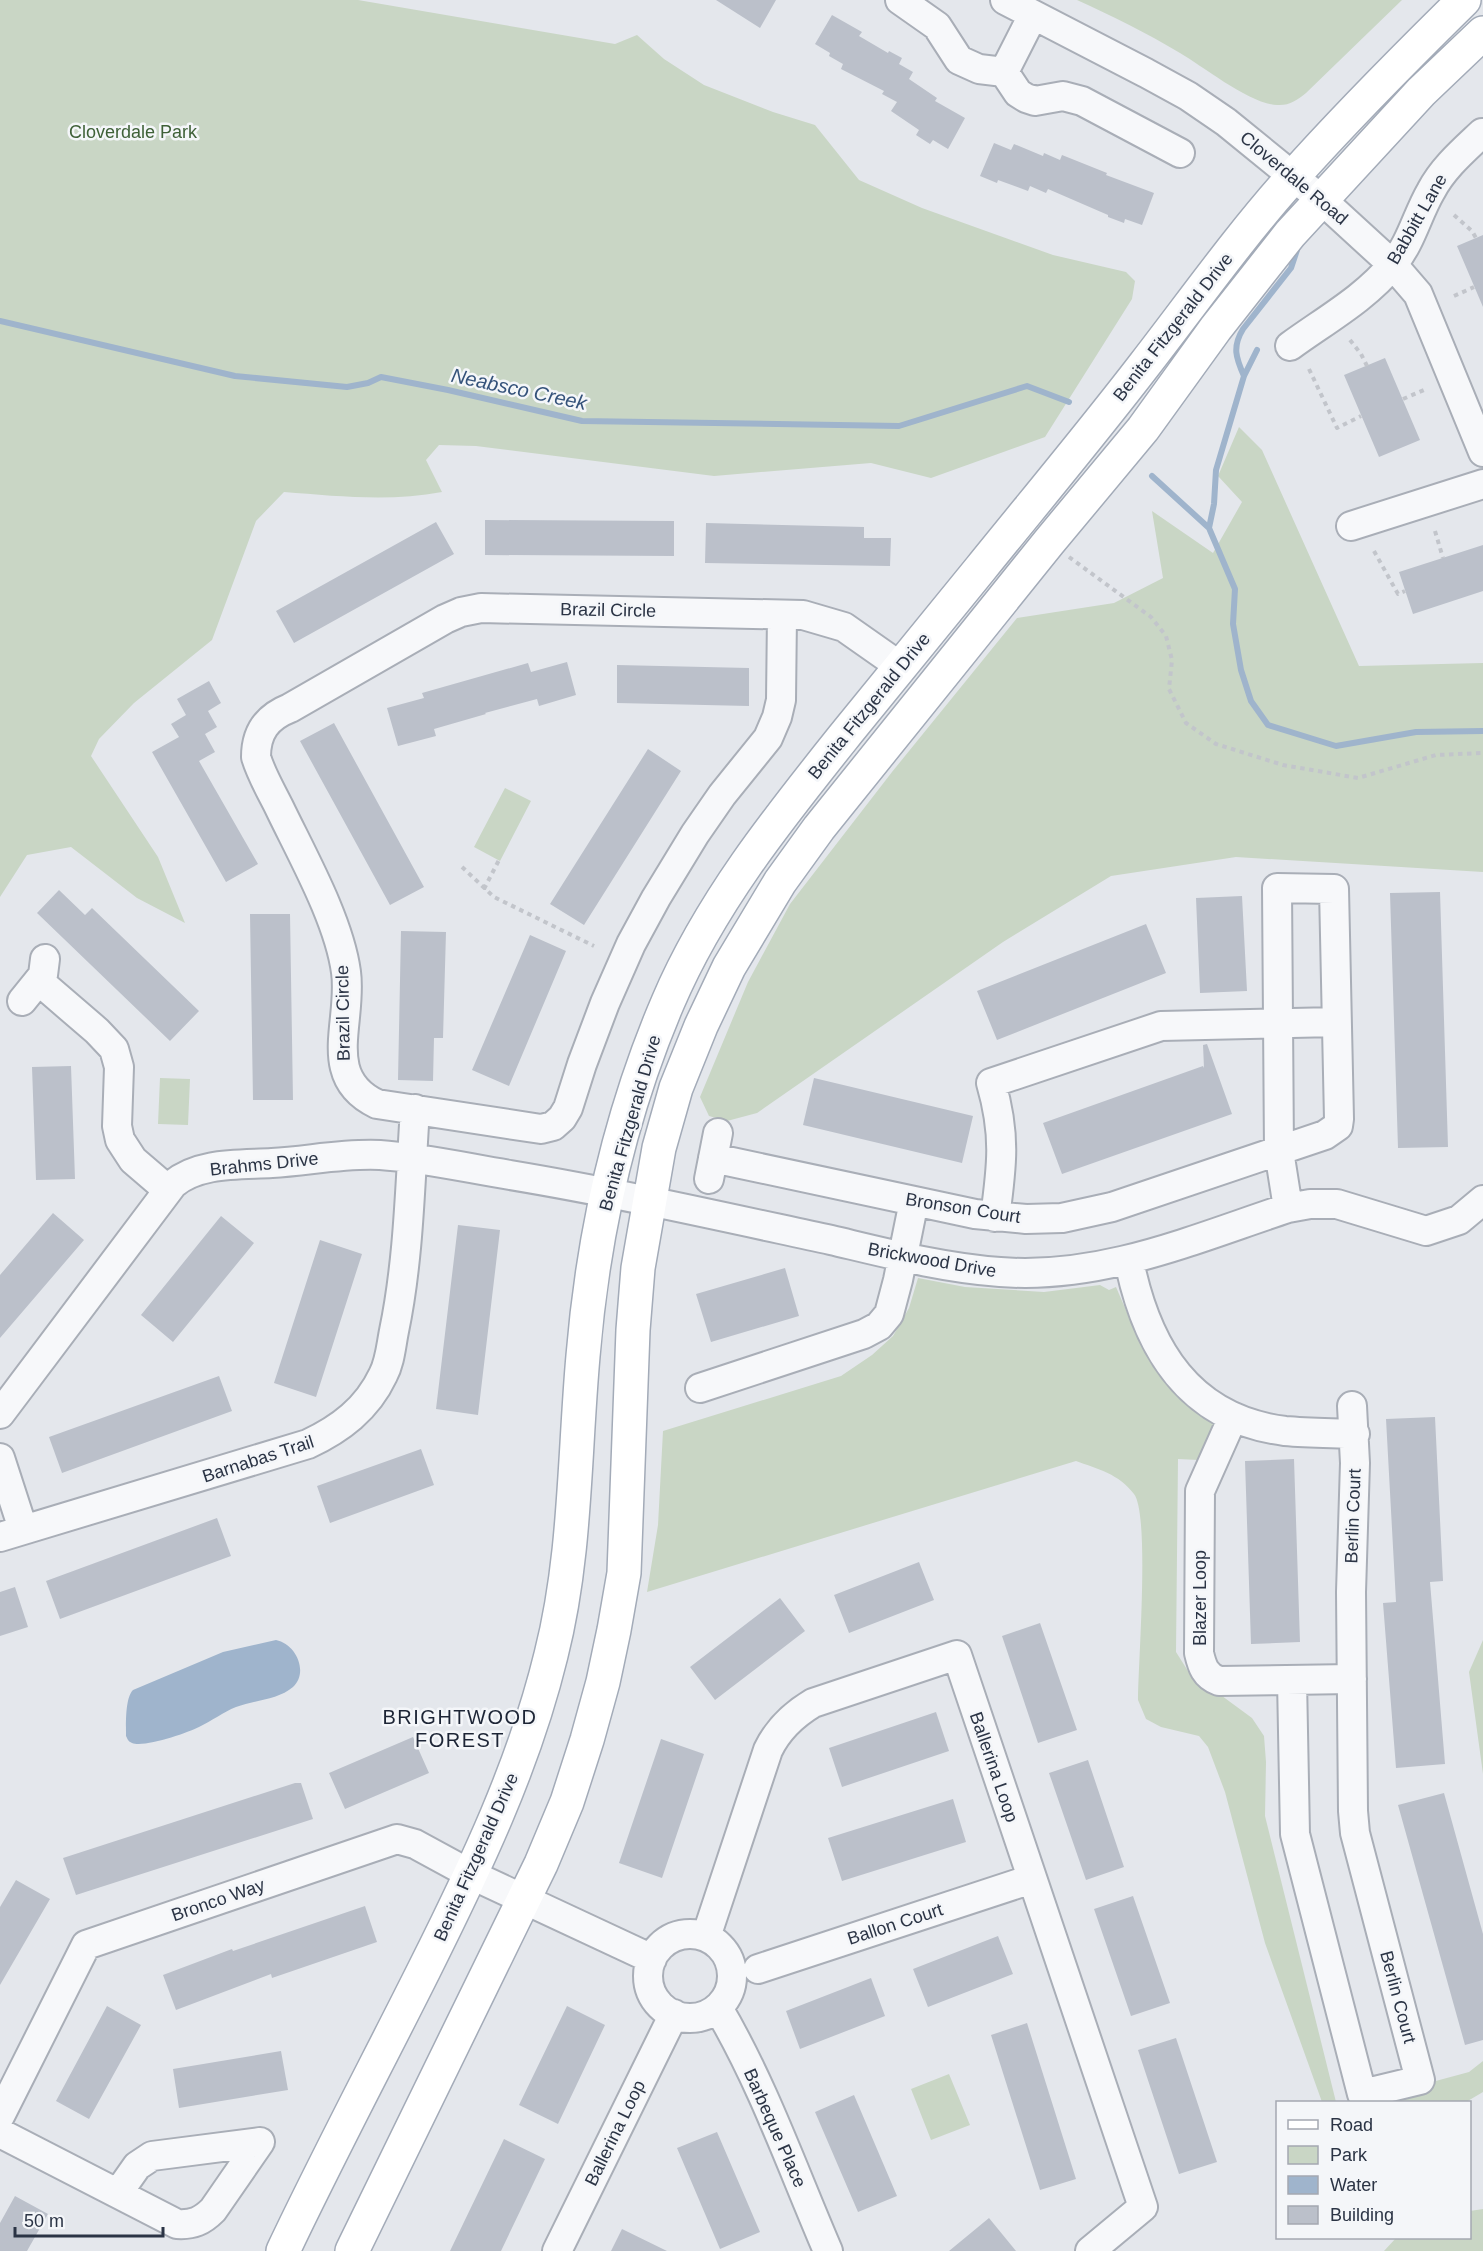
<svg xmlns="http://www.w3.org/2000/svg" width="1483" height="2251" viewBox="0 0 1483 2251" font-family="Arial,sans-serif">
  <rect width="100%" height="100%" fill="#e4e7ec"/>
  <path fill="#c9d6c5" d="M0,0H358L615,44L637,35L664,59L704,85L773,112L815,125L859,180L922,208L1053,255L1126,272L1135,281L1132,299L1045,437L931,478L871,463L714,476L476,446L439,445L426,460L442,492C390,502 336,496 284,492L256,521L212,640L134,703L99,739L91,756L158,857L185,923L137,898L71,847L27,855L0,897Z
    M1077,0H1402L1306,93C1297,100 1289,106 1277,105C1250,104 1204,67 1180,53C1147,33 1112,16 1077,0Z
    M1239,427L1262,450L1359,666L1483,663V872L1236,857L1111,876L1003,942L757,1113L727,1121L709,1116L700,1097L748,982L790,904L892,772L1017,618L1114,603L1163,578L1152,511L1213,553L1242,502L1218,476Z
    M505,788L531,801L500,861L474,847Z
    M160,1078L190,1079L188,1125L158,1124Z
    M918,1278L965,1287L1044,1292L1100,1285L1109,1290L1116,1287C1128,1314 1138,1342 1155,1366C1171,1389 1196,1406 1218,1422L1199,1460L1178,1459L1176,1652L1188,1671L1252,1718L1264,1736L1266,1762L1265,1816L1336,2102H1322L1265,1943L1225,1792L1208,1747L1199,1736L1161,1727L1146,1719L1138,1700C1138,1665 1150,1515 1134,1494C1119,1474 1098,1469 1076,1461L647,1592L658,1525L663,1431L841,1376L872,1355L893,1336L909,1308Z
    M1483,1640V1774L1469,1672Z
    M1483,2061V2092L1466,2102H1358L1469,2072Z
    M949,2074L970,2125L931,2140L911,2089Z
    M1483,2209V2251H1384L1396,2238H1470V2211Z"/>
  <path fill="#9fb4cc" d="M276,1640C296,1644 309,1672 293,1687C278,1700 254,1700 236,1707C223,1712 212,1721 199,1727C187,1733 144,1748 132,1743C128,1741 128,1740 126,1736C126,1724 125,1698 133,1690L223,1652Z"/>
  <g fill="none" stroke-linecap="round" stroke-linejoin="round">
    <path stroke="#9fb4cc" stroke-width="6" d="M0,321L235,376L347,387L368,383L381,377L448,390L582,421L899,426L1027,386L1069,402
      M1244,376C1236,358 1232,347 1243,329L1291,268L1297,250
      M1152,476L1209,528L1235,589L1233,624L1241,670L1251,701L1268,725L1336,746L1416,732L1483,731
      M1209,528L1214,504L1216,470L1244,376L1257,350"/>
  </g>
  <path fill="#bbc0ca" d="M716,0H776L760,28Z
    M832,15L862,32L859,36L888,53L889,51L902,58L899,64L913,72L909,79L937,98L935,101L965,118L948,149L933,140L930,144L916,135L919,130L891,111L897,102L882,94L884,91L841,69L843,64L829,56L830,53L815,44Z
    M994,143L1011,150L1014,144L1043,156L1044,153L1060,160L1062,155L1107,173L1106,175L1154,193L1142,225L1125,219L1124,223L1108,217V215L1048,189L1046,193L1030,186L1028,191L998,180L997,183L980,176Z
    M1483,235V307L1457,246Z
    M1385,358L1420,440L1379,457L1344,375Z
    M485,520L674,521V556L485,555Z
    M436,522L454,554L294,643L276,611Z
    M706,523L864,527V538H891L890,566L705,563Z
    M1483,545V591L1413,614L1399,572Z
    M567,662L576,695L539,706L537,699L485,713L486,714L434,729L436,736L398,746L387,708L424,698L422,693L528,663L531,672Z
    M617,665L749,668V706L617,703Z
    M209,681L221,703L208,711L217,727L205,734L215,752L199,761L258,864L226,882L152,752L179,737L171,724L186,715L177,699Z
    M334,723L424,887L390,905L300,741Z
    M648,749L681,771L584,925L550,904Z
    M59,890L85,915L92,908L199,1011L170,1041L37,913Z
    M1440,892L1448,1147L1398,1148L1390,893Z
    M1242,896L1247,991L1200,993L1196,898Z
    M250,914H290L293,1100H253Z
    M1146,924L1166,973L997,1040L977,991Z
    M401,931L446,932L443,1038H434L433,1081L398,1080Z
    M530,935L566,951L509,1086L472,1070Z
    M1207,1044L1232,1114L1062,1174L1043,1123L1203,1066L1204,1068L1203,1045Z
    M71,1066L75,1179L36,1180L32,1067Z
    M814,1078L973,1116L962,1163L803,1125Z
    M53,1213L84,1240L0,1338V1275Z
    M221,1216L254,1243L173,1342L141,1315Z
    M458,1225L500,1230L478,1415L436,1409Z
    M320,1240L362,1254L316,1397L274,1383Z
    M785,1268L799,1316L711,1342L696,1294Z
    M219,1376L232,1411L62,1473L49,1437Z
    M1435,1417L1443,1581L1430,1582L1445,1764L1396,1768L1383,1603L1396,1602L1386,1419Z
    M421,1449L434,1485L330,1523L317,1486Z
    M1294,1459L1300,1642L1251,1644L1245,1461Z
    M217,1518L231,1556L60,1619L46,1581Z
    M919,1562L934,1600L849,1633L834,1595Z
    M15,1587L28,1627L0,1636V1592Z
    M780,1598L805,1631L715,1700L690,1667Z
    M1040,1623L1077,1730L1038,1743L1002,1636Z
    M936,1712L949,1751L842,1787L829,1748Z
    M413,1737L429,1773L345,1809L329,1773Z
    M661,1739L704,1754L662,1878L619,1863Z
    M1088,1760L1124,1867L1086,1880L1049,1773Z
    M295,1783H301L313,1819L76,1895L63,1858Z
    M1444,1793L1483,1934V2040L1465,2045L1398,1805Z
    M953,1799L966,1842L842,1881L828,1838Z
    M16,1880L50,1899L0,1985V1907Z
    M1133,1896L1170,2003L1131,2016L1094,1909Z
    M365,1906L377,1942L272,1978L271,1974L176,2010L163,1975L232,1949L233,1951Z
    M998,1936L1013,1974L928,2007L913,1969Z
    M871,1978L885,2016L800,2049L786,2011Z
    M107,2006L141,2025L89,2119L56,2101Z
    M567,2006L605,2025L558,2124L519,2105Z
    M1027,2023L1076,2179L1040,2190L991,2035Z
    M1176,2038L1217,2162L1179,2174L1138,2050Z
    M281,2051L288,2090L179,2108L173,2069Z
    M854,2095L897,2196L858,2212L815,2112Z
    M717,2132L760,2232L720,2249L677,2148Z
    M504,2139L545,2159L501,2251H450Z
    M15,2196L48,2214L27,2251H0V2223Z
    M989,2218L1016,2251H949Z
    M622,2229L667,2251H611Z"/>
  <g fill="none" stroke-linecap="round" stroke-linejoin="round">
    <g stroke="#a9aeb7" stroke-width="32">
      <path id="minor" d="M900,0L937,26L959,60L979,69L1004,72L1018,93L1026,98L1035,101L1063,96L1082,101L1180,153
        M1005,0L1146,73L1188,96L1226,122L1322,200L1393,265L1418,294L1483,452
        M1004,72L1033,15
        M1290,346C1324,321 1366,298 1393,264C1411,243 1417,215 1431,191C1443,168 1463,151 1482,133L1483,134
        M1351,526L1483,484
        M782,615L781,700L777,717L768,738L722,795L695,834L656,898L631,944L605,1003L582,1064L568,1108L562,1118L553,1126L541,1129L377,1104C320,1077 353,1021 346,972C339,920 302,855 279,807C271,791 261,774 256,757C256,732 267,717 290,708L445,619L461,612L481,608L803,615L844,627L901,667
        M39,981L97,1031L114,1049L119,1067L117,1126L120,1140L133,1160L168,1190
        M22,1001L43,975L45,959
        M713,1158L975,1214L1026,1219L1062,1218L1112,1207L1325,1135L1338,1126L1339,1119L1334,889L1277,888L1279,1151L1288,1208
        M709,1179L718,1133
        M995,1217C1002,1166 1006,1134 991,1083L1161,1026L1336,1022
        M1129,1261C1147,1349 1189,1419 1285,1431C1308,1433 1332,1433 1355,1434
        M700,1388L864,1334L879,1326L889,1314L898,1280L914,1201
        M0,1414L173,1184C199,1162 239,1165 272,1163C308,1161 344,1153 380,1155C424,1158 467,1168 510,1175C618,1193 724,1217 831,1240C886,1253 943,1268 1000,1272C1101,1280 1194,1239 1288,1208L1310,1204H1337L1426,1231L1459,1220L1483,1200
        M1233,1417L1200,1491L1199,1653C1202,1666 1205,1676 1219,1681L1352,1679
        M0,1458L23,1529
        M0,1537L308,1444C340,1429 367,1409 383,1375C390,1362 391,1346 394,1331C409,1259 410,1183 415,1109
        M1292,1680L1295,1834L1362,2094L1420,2080L1355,1833L1353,1811L1351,1592L1355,1463L1352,1406
        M648 1976a42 42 0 1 1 84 0a42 42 0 1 1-84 0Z
        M706,1937L768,1750C778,1729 793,1715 813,1703L957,1655L1143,2207L1090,2251
        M758,1969L1032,1879
        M718,2008C763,2084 793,2170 828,2251
        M0,2116L86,1945L397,1839L415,1844L472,1875L652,1959
        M0,2133L177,2224C193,2225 202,2221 213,2210L260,2142L152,2156L137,2166L118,2193
        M557,2251L674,2014"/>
    </g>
    <g stroke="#a3abb8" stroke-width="36">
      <path id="major" d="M283,2251C328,2156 377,2064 424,1970C475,1868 524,1766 551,1655C576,1557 574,1457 583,1356C593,1235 620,1114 668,1002C711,901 781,815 849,730C893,676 937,622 981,568C1036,500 1092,433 1145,364C1193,302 1239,237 1291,179C1346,117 1405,58 1464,0
        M352,2251L541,1864L567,1802L587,1740L603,1682L614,1630L624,1573L633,1330L638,1268L659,1148L676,1088L701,1026L729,967L780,882L819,828L1049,542L1143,429L1216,328L1290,234L1421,92L1483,33"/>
    </g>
    <path stroke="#c2c5cb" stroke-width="4" stroke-dasharray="4.5 4.5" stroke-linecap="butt" d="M1454,215L1472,231L1476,238
      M1454,296L1474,287
      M1350,340L1361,354L1367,366
      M1309,369L1337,428L1361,416
      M1403,399L1424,390
      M1435,531L1443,558
      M1374,551L1398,594L1405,591
      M1069,557L1151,617L1166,636L1172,660L1169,689L1186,723L1216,744L1283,765L1358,778L1436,755L1483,753
      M462,867L494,897L594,946
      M484,889L499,860"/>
    <use href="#minor" stroke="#f7f8fa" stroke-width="28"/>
    <use href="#major" stroke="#fff" stroke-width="33"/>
  </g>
  <g text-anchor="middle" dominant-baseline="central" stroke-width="5" stroke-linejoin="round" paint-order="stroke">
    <g font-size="18" fill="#3f6138" stroke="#f4f6f9">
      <text x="133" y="132">Cloverdale Park</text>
    </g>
    <g font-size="18" fill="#2b3445" stroke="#f4f6f9">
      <text transform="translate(1294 178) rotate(40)">Cloverdale Road</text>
      <text transform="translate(1417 219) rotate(-60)">Babbitt Lane</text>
      <text transform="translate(1173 327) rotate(-52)">Benita Fitzgerald Drive</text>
      <text transform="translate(608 610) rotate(1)">Brazil Circle</text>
      <text transform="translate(869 706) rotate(-51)">Benita Fitzgerald Drive</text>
      <text transform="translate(343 1013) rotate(-91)">Brazil Circle</text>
      <text transform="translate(630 1123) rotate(-74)">Benita Fitzgerald Drive</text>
      <text transform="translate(264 1164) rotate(-6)">Brahms Drive</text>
      <text transform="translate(963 1208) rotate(9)">Bronson Court</text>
      <text transform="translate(932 1260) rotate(10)">Brickwood Drive</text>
      <text transform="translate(258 1459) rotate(-18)">Barnabas Trail</text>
      <text transform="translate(1353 1516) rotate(-88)">Berlin Court</text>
      <text transform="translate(1200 1598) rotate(-90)">Blazer Loop</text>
      <text transform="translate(994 1767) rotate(71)">Ballerina Loop</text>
      <text transform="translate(476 1857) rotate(-66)">Benita Fitzgerald Drive</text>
      <text transform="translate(218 1900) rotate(-19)">Bronco Way</text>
      <text transform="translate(895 1924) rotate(-18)">Ballon Court</text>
      <text transform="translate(1398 1997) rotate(75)">Berlin Court</text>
      <text transform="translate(775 2128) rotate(66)">Barbeque Place</text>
      <text transform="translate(615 2133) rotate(-64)">Ballerina Loop</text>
    </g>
    <g font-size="20" font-style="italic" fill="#34527a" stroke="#f4f6f9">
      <text transform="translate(519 389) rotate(12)">Neabsco Creek</text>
    </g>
    <g font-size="20" letter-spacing="1.5" fill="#1d2536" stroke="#f4f6f9">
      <text x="460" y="1717">BRIGHTWOOD<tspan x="460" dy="23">FOREST</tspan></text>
    </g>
  </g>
  <rect x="1276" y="2101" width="195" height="138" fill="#f4f6f9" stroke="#a4a8b1" stroke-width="1.5"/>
  <rect x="1288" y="2120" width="30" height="9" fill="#ffffff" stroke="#a4a8b1" stroke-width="1.5"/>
  <text x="1330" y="2131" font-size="18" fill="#2b3445">Road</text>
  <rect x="1288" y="2146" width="30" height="18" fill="#c9d6c5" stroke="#a4a8b1" stroke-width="1.5"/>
  <text x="1330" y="2161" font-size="18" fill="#2b3445">Park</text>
  <rect x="1288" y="2176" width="30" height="18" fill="#9fb4cc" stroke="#a4a8b1" stroke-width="1.5"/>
  <text x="1330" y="2191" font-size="18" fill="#2b3445">Water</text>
  <rect x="1288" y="2206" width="30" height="18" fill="#bbc0ca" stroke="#a4a8b1" stroke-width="1.5"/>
  <text x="1330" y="2221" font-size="18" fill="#2b3445">Building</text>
  <path d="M15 2227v9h148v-9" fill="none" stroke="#2b3445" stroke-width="3"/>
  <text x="24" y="2227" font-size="18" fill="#2b3445" stroke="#f4f6f9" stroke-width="4.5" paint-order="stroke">50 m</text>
</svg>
